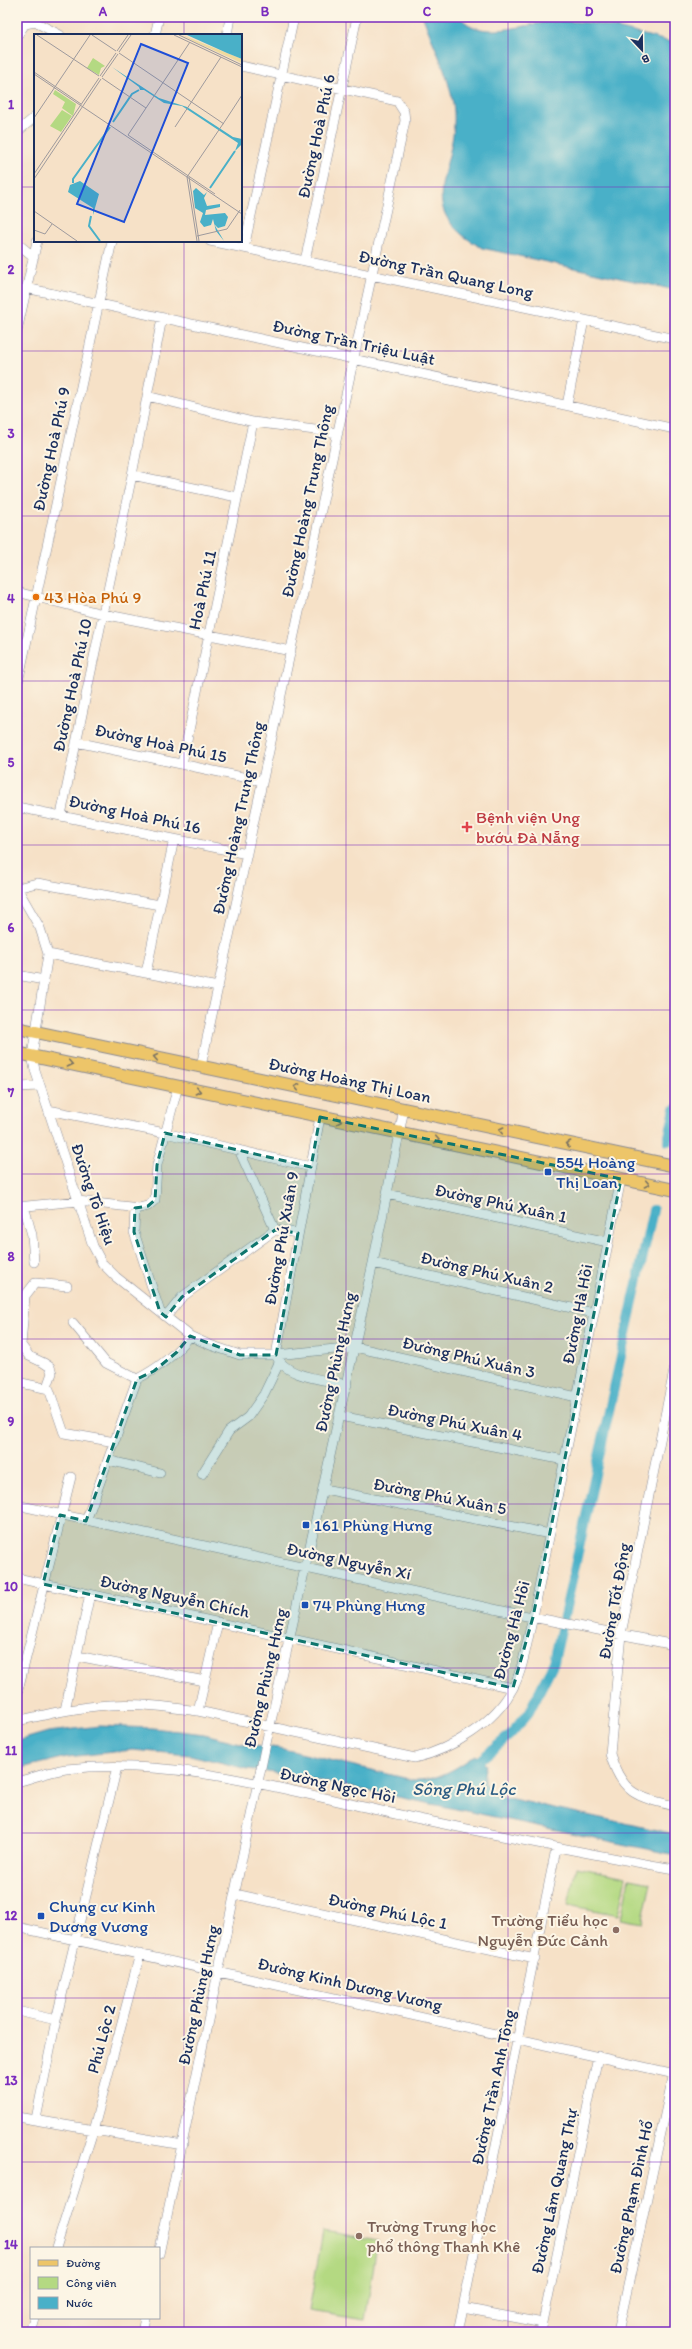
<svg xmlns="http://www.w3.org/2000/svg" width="692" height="2349" viewBox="0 0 692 2349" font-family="Itim,sans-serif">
  <rect width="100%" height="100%" fill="#fcf5e5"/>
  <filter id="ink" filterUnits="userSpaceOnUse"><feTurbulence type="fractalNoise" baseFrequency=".025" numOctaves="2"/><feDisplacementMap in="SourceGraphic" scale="8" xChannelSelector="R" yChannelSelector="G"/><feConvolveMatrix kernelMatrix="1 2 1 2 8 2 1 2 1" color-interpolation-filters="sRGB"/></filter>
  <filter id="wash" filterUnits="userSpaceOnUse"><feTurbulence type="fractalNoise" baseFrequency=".012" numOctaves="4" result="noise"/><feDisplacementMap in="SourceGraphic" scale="16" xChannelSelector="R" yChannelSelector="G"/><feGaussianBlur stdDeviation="0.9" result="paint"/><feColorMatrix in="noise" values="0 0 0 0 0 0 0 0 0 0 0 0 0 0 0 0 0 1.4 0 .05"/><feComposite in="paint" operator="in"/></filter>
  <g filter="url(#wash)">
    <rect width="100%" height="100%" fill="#f6e1c7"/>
    <path fill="#b4d982" stroke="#688470" d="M576,1867L626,1877L618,1915L568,1905Z
      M629,1879L651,1883L642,1923L621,1919Z
      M323,2231L378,2240L365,2320L309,2311Z"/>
    <path fill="#49b0c8" stroke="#327093" d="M423,17H460C480,42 523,24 550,22C593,18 634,33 675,43V290L482,248C409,207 457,173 454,113C452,81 434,47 423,17Z
      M100,1726L153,1728L204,1734L244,1744L279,1748L413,1780C437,1781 456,1769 475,1755L486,1765C482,1779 483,1786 494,1795L675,1834V1855L490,1816L301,1777L248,1769L190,1755L132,1750L67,1757L17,1769V1741L48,1732Z"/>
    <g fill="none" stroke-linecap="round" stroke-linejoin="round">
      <path stroke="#49b0c8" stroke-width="10" d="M668,1141L675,1109
        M480,1760L510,1735L529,1712L554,1662L653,1210"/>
    </g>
  </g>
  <g filter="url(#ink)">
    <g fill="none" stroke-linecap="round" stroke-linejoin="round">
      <g stroke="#888892" stroke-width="10">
        <path id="minor" d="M155,35L159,17
          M227,35L230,17
          M17,36L25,24L35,22L60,35
          M17,132L35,117
          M210,241L675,339
          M17,243L34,257
          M244,248L294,17
          M305,261L357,17
          M17,292L26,288L675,429
          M17,331L37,241
          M147,396L253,422L338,433
          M567,405L584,320
          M132,475L237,497
          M17,592L103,614L291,651
          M17,687L112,241
          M76,742L262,781
          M182,764L253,422
          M17,807L247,854
          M61,815L132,475L162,318
          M17,888L40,928L48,954L32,1056L35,1070L93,1246L102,1263L116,1277L190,1336L210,1345L240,1355H276L355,1347L577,1397
          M17,888L37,883L160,905
          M48,954L218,987
          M146,973L174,839
          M17,975L44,980
          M201,1066L405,121L404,112L397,101L241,66
          M17,1087L40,1086
          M48,1110L165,1133L311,1167
          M320,1117L276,1355C285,1378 325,1379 347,1385
          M387,1194L608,1242
          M24,1206L32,1235L34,1262
          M17,1207L78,1201L139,1208L148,1206L155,1200L157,1165L178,1086
          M135,1208L134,1232L160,1312
          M275,1230L298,1233
          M373,1263L594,1313
          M166,1317L182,1297L275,1230L239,1150
          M73,1323L106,1363L137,1379
          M675,1366L621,1634L610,1754C622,1794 637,1797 675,1806
          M17,1382L49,1389L64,1433L115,1442
          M47,1387L52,1373L50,1367L44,1363L29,1356L21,1345L25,1296L35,1283L67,1286
          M340,1416L564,1460
          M108,1460L160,1473
          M202,1474L229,1431L248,1417L264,1394L279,1363
          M324,1489L550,1534
          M17,1505L517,1614L675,1645
          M86,1521L137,1379C159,1368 175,1355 190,1336
          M17,1578L513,1688
          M77,1656L205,1681
          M17,1694L71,1477
          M65,1710L90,1594
          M198,1711L218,1622
          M17,1721C48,1714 78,1707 110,1705C139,1703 169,1707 198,1711L415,1758C452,1749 495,1723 513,1688C524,1667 527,1640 533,1617L621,1179
          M17,1782C33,1778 50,1771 66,1769C176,1757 284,1790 391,1813C486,1833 580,1853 675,1869
          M235,1894L535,1959
          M17,1927L675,2074
          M17,2011L56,2020
          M17,2117L183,2145
          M36,2119L56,2020L117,1767
          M56,2248L93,2131L140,1954
          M159,2254L267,1739L373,1263L404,1109
          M463,2308L543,2323
          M30,2332L34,2318
          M142,2332L145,2318
          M458,2332L556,1849
          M541,2332L598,2056
          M618,2332L675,2068"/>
      </g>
      <g stroke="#888892" stroke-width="14">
        <path id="major" d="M17,1028L675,1166
          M17,1053L675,1190"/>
      </g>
      <use href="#minor" stroke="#fff" stroke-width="9"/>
      <use href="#major" stroke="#edc569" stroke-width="12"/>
    </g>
    <defs><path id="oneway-chevron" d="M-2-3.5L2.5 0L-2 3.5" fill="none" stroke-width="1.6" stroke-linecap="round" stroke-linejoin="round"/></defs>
    <g stroke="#797263">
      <use href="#oneway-chevron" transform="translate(156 1057) rotate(-168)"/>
      <use href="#oneway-chevron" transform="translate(70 1064) rotate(12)"/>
      <use href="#oneway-chevron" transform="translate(297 1087) rotate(-168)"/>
      <use href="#oneway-chevron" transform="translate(198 1091) rotate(12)"/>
      <use href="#oneway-chevron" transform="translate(339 1121) rotate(10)"/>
      <use href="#oneway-chevron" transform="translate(501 1130) rotate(-168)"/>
      <use href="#oneway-chevron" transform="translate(437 1140) rotate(12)"/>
      <use href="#oneway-chevron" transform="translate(568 1144) rotate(-168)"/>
      <use href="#oneway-chevron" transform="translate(647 1184) rotate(12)"/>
    </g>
  </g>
  <path fill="#0f766e" fill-opacity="0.2" stroke="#0f766e" stroke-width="3" stroke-dasharray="8 5" stroke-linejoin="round" d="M320,1117L621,1179L533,1617L513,1688L43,1584L60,1515L86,1521L137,1379L154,1371L177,1352L190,1336L240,1355H276L298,1233L275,1230L182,1297L166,1317L160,1312L134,1232L135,1208L148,1206L155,1200L157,1165L165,1133L311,1167Z"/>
  <path fill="none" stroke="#7b2cbf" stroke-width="1" stroke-opacity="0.55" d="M184,17V35M346,17V2332M508,17V2332M17,187H35M241,187H675M184,241V2332M17,351H675M17,516H675M17,681H675M17,845H675M17,1010H675M17,1174H675M17,1339H675M17,1504H675M17,1668H675M17,1833H675M17,1998H675M17,2162H675"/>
  <circle fill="#e8710a" stroke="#fcf5e5" stroke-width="1.5" cx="36" cy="597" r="4"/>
  <path fill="#e0444e" stroke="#fcf5e5" stroke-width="1.5" d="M465 821h4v4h4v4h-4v4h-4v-4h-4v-4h4z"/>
  <g fill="#1a4fb4" stroke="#fcf5e5" stroke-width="1.5">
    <rect x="544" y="1168" width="8" height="8" rx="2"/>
    <rect x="302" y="1521" width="8" height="8" rx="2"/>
    <rect x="301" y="1601" width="8" height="8" rx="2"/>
    <rect x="37" y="1912" width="8" height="8" rx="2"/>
  </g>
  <g fill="#8d6e63" stroke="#fcf5e5" stroke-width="1.5">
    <circle cx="616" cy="1930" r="4"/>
    <circle cx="359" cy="2236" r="4"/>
  </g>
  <g text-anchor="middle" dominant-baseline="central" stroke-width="4" stroke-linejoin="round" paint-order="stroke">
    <g font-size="17" fill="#1b2f5e" stroke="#fcf5e5">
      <text transform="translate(316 136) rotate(-78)">Đường Hoà Phú 6</text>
      <text transform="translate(446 274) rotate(12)">Đường Trần Quang Long</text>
      <text transform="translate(354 342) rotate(12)">Đường Trần Triệu Luật</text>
      <text transform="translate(51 449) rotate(-78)">Đường Hoà Phú 9</text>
      <text transform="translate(307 501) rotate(-78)">Đường Hoàng Trung Thông</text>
      <text transform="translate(202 590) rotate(-78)">Hoà Phú 11</text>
      <text transform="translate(72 685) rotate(-78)">Đường Hoà Phú 10</text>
      <text transform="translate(161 743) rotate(12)">Đường Hoà Phú 15</text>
      <text transform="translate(135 814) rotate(12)">Đường Hoà Phú 16</text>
      <text transform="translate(238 818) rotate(-78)">Đường Hoàng Trung Thông</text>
      <text transform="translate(350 1080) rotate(12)">Đường Hoàng Thị Loan</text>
      <text transform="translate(94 1194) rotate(71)">Đường Tô Hiệu</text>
      <text transform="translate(501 1203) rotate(12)">Đường Phú Xuân 1</text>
      <text transform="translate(281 1238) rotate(-80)">Đường Phú Xuân 9</text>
      <text transform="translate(487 1272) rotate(13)">Đường Phú Xuân 2</text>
      <text transform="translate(577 1314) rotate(-79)">Đường Hà Hồi</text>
      <text transform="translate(469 1357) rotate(13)">Đường Phú Xuân 3</text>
      <text transform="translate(335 1362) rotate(-78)">Đường Phùng Hưng</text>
      <text transform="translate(455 1422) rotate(11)">Đường Phú Xuân 4</text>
      <text transform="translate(440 1496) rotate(11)">Đường Phú Xuân 5</text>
      <text transform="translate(349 1561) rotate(12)">Đường Nguyễn Xí</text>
      <text transform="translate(175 1596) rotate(12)">Đường Nguyễn Chích</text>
      <text transform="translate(614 1601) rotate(-80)">Đường Tốt Động</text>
      <text transform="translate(511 1630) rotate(-75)">Đường Hà Hồi</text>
      <text transform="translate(265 1678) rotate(-77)">Đường Phùng Hưng</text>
      <text transform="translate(338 1785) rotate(12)">Đường Ngọc Hồi</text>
      <text transform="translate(388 1911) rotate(12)">Đường Phú Lộc 1</text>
      <text transform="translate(350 1984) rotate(13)">Đường Kinh Dương Vương</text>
      <text transform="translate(198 1995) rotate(-78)">Đường Phùng Hưng</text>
      <text transform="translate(101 2039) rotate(-75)">Phú Lộc 2</text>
      <text transform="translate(493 2087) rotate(-78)">Đường Trần Anh Tông</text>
      <text transform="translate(554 2191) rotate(-78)">Đường Lâm Quang Thự</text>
      <text transform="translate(631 2197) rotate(-78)">Đường Phạm Đình Hổ</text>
    </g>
    <g font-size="17" fill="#c56008" stroke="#fcf5e5" text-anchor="start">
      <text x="44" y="597">43 Hòa Phú 9</text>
    </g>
    <g font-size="17" fill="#be3a42" stroke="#fcf5e5" text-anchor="start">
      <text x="476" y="817">Bệnh viện Ung<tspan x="476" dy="20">bướu Đà Nẵng</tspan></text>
    </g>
    <g font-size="17" fill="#164399" stroke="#fcf5e5" text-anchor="start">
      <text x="556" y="1162">554 Hoàng<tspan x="556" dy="20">Thị Loan</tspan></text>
      <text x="314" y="1525">161 Phùng Hưng</text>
      <text x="313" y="1605">74 Phùng Hưng</text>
      <text x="49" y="1906">Chung cư Kinh<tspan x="49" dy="20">Dương Vương</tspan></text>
    </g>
    <g font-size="17" fill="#785e54" stroke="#fcf5e5" text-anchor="end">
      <text x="608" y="1920">Trường Tiểu học<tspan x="608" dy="20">Nguyễn Đức Cảnh</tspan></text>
      <text x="367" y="2226" text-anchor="start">Trường Trung học<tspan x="367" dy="20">phổ thông Thanh Khê</tspan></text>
    </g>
    <g font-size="18" font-style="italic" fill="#2b5c83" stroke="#fcf5e5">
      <text x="464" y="1789">Sông Phú Lộc</text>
    </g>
  </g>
  <g transform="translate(34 34)">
    <rect width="208" height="208" fill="#f6e1c7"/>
    <path d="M59,24L71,32L67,34L65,41L53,34ZM21,56L42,70L39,82L28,74L31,68L19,60ZM28,76L38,82L27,98L16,92Z" fill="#b4d982"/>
    <path d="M148,1L208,25V29L159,7Z" fill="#eeda9e"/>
    <path d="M153,1H208V25L193,19ZM78,33L125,64L153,73L199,103L208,105V110L201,117L204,109L148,72L130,69L110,56H106L105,53ZM46,147L65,160L59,181V174L34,158L36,151ZM162,154L170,161L173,158L170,164L173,172L186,170V173L172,176L171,181L191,179L194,183L191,192L184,194L180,190L190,207L182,197L179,185L177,191L170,193L166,188L169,179L161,174L159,157Z" fill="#49b0c8"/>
    <path fill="none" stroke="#49b0c8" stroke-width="2" d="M79,88L98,60L105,56M39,149V145L76,93M176,154L201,117M57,182L55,192L66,207"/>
    <path fill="none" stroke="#9e9a9d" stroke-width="1" d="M3,1L65,42M58,1L82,17M140,1L208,33M145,1L208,31M83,17L94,1M85,18L97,1M85,19L190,90M0,38L47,70M0,40L46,71M66,42L82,19M68,43L84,20M68,44L112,74M46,71L208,180M0,84L56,1M193,84L208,61M141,93L187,23M94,101L156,8M94,101L181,160M0,140L65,44M155,143L165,207M0,145L67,45M0,177L43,207M0,196L11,200L18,190M163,202L193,195L206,176M163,207L153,143L193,84"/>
    <path fill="#1d4ed8" fill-opacity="0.15" stroke="#1d4ed8" stroke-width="2" d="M107,10L154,29L90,188L43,170Z"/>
    <rect width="208" height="208" fill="none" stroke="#1b2f5e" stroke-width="2"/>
  </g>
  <rect width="692" height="2349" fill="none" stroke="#fcf5e5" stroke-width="44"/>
  <rect x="30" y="2247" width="130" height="72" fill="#fcf5e5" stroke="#a2a6af"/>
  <rect x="38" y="2260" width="20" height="6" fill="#edc569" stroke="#a2a6af"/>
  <text x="66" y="2267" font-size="12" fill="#1b2f5e">Đường</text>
  <rect x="38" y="2277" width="20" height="12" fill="#b4d982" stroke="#a2a6af"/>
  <text x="66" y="2287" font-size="12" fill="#1b2f5e">Công viên</text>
  <rect x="38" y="2297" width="20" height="12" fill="#49b0c8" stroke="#a2a6af"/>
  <text x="66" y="2307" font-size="12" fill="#1b2f5e">Nước</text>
  <g transform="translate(642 50) rotate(158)" stroke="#fcf5e5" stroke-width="3" paint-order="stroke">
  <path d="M0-3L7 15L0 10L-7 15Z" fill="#1b2f5e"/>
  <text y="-6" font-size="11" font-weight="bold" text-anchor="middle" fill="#1b2f5e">B</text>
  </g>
  <rect x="22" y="22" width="648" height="2305" fill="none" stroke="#7b2cbf" stroke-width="1.5"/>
  <g font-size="13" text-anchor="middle" font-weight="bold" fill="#7b2cbf">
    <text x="103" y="16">A</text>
    <text x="265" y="16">B</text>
    <text x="427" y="16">C</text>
    <text x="589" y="16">D</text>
    <text x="11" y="109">1</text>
    <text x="11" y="274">2</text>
    <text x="11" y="438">3</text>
    <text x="11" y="603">4</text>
    <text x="11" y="767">5</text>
    <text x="11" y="932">6</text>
    <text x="11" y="1097">7</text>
    <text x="11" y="1261">8</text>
    <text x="11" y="1426">9</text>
    <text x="11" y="1591">10</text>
    <text x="11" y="1755">11</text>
    <text x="11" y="1920">12</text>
    <text x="11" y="2085">13</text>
    <text x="11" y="2249">14</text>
  </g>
</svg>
